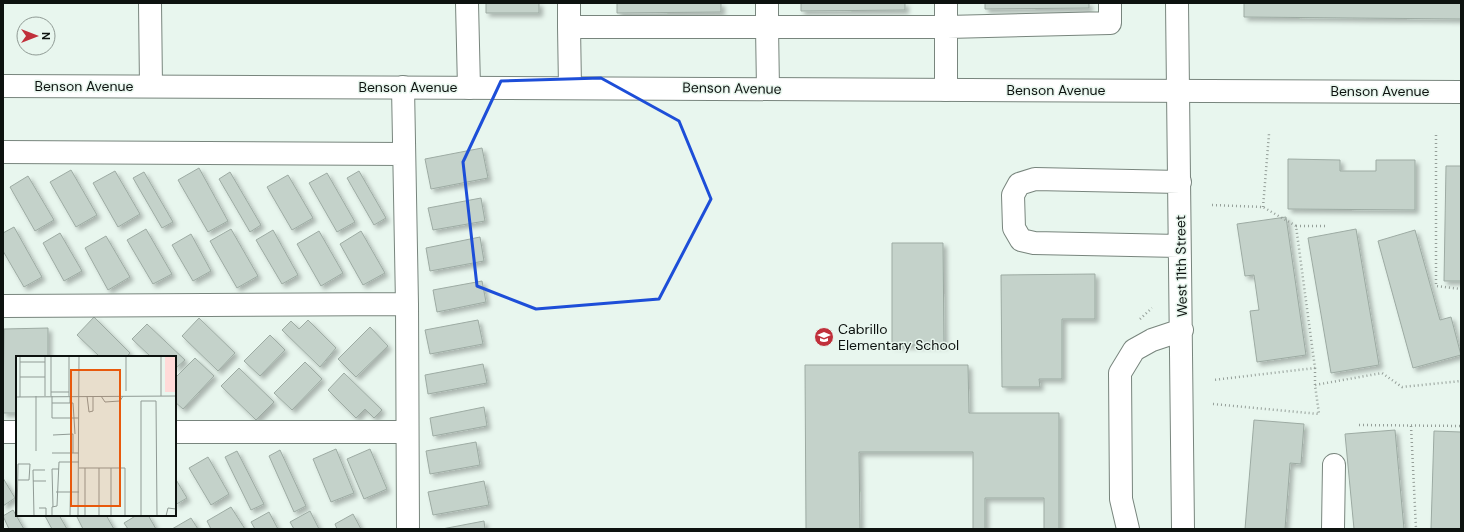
<svg xmlns="http://www.w3.org/2000/svg" width="1464" height="532" viewBox="0 0 1464 532" font-family="'DM Sans',sans-serif">
  <defs>
    <filter id="shadow"><feDropShadow dx="3.5" dy="3.5" stdDeviation="2" flood-color="#0004"/></filter>
  </defs>
  <rect width="100%" height="100%" fill="#e8f6ee"/>
  <path fill="#c4d2ca" stroke="#9daba3" filter="url(#shadow)" d="M486,3H539V13H486Z
    M617,3H721V12L617,13Z
    M801,3H905V10L801,11Z
    M985,3H1089V8L985,9Z
    M1244,3H1461V19L1244,17Z
    M482,148L488,178L431,189L425,159Z
    M1288,159L1340,160V171H1376V160H1415V210L1288,209Z
    M1446,166H1461V281H1444Z
    M199,168L228,221L208,232L178,180Z
    M71,170L97,215L76,227L50,182Z
    M115,171L140,214L118,227L93,183Z
    M359,171L386,218L374,225L347,178Z
    M144,172L173,222L162,228L133,178Z
    M230,172L261,225L250,232L219,179Z
    M327,173L355,222L337,232L309,183Z
    M288,175L313,218L292,230L267,187Z
    M28,176L54,220L35,231L10,187Z
    M481,198L485,221L433,230L428,208Z
    M1286,217L1306,355L1257,362L1250,311L1259,310L1254,275L1245,276L1237,224Z
    M14,227L42,277L24,287L3,251V233Z
    M146,229L172,274L153,284L127,240Z
    M231,229L258,276L237,288L210,241Z
    M1356,229L1379,365L1331,373L1308,238Z
    M273,230L298,275L282,284L256,240Z
    M1415,230L1440,320L1451,317L1461,355L1413,368L1378,241Z
    M319,231L343,273L321,286L297,244Z
    M361,231L385,273L363,285L340,244Z
    M60,233L82,271L64,281L43,243Z
    M191,234L211,271L193,281L172,245Z
    M106,236L130,277L108,290L85,248Z
    M480,237L484,261L430,271L426,248Z
    M892,243H943L944,345H892Z
    M1095,274V319H1062V379H1039L1040,387H1002L1001,275Z
    M482,281L486,302L437,312L433,290Z
    M94,317L130,353L126,357H100L77,335Z
    M199,318L235,353L218,371L182,336Z
    M308,320L336,348L320,367L282,330L291,321L299,329Z
    M478,320L483,344L430,354L425,330Z
    M147,324L185,360L175,369V357H151L132,339Z
    M370,327L388,346L356,377L338,359Z
    M48,328V357H17V413H3L4,329Z
    M270,335L285,350L260,376L244,361Z
    M195,358L214,376L183,409L175,402V378Z
    M305,362L322,379L292,410L274,393Z
    M483,364L487,383L428,394L425,375Z
    M805,365H968L969,413H1059V529H1044V498H985V529H973V452H859L860,529H806Z
    M239,368L274,402L256,420L221,386Z
    M344,373L382,410L374,418L365,409L356,418L328,390Z
    M484,407L487,426L433,436L430,418Z
    M1254,420L1304,424L1301,464L1290,463L1285,529H1245Z
    M1395,430L1404,529H1354L1345,434Z
    M1434,431L1461,432V529H1431Z
    M476,442L480,465L430,474L426,451Z
    M336,449L354,493L331,502L313,459Z
    M370,449L387,489L364,499L347,459Z
    M280,450L306,506L294,512L269,456Z
    M237,451L264,504L251,510L225,457Z
    M208,457L229,494L211,505L189,468Z
    M3,478L15,498L3,506Z
    M175,478L187,498L175,505Z
    M484,481L489,505L433,515L428,492Z
    M231,507L245,529H211L207,521Z
    M13,510L24,529H9L3,516Z
    M310,511L319,529H294L290,522Z
    M269,512L278,529H255L251,522Z
    M353,514L361,529H337L335,524Z
    M59,515L67,529H52L45,516Z
    M81,515H106L114,529H83L77,517Z
    M137,515H148L156,529H128L124,523Z
    M191,518L198,529H172Z
    M484,521L485,529H442Z"/>
  <g fill="none" stroke-linecap="round" stroke-linejoin="round">
    <g stroke="#78857d" stroke-width="24">
      <path id="minor" d="M150,3L151,86
        M467,3L469,88
        M1177,3L1183,529
        M569,27V3
        M403,87L407,304L408,529
        M570,87L569,27H767V3
        M768,89L767,27H947L1110,23V3
        M946,90V3
        M3,152L404,154
        M1179,246L1034,243L1021,240L1014,228L1013,195L1019,184L1035,179L1180,182
        M3,306L407,304
        M3,432H17
        M175,432H407
        M1128,529L1121,499L1120,373L1134,350L1152,340L1182,330
        M1333,529L1334,465"/>
    </g>
    <g stroke="#78857d" stroke-width="24">
      <path id="major" d="M3,86L1461,92"/>
    </g>
    <path stroke="#959f99" stroke-width="2.5" stroke-dasharray="1 3" stroke-linecap="butt" d="M1436,135V286L1461,289
      M1212,205L1263,207L1296,226L1315,368L1213,380
      M1263,207L1269,134
      M1296,226H1327
      M1140,319L1152,308
      M1315,368V385
      M1213,404L1319,414L1315,385L1382,373L1402,387L1461,381
      M1359,425L1461,426
      M1411,426L1416,529"/>
    <use href="#minor" stroke="#fff" stroke-width="22"/>
    <use href="#major" stroke="#fff" stroke-width="22"/>
  </g>
  <path fill="none" stroke="#1d4ed8" stroke-width="3" stroke-linejoin="round" d="M601,78L679,121L711,199L659,299L536,309L477,286L463,162L501,81Z"/>
  <defs>
    <g id="school-disc" transform="scale(1)"><circle r="9.5" fill="#c0303b" stroke="#e8f6ee"/><path d="M0-5L7-2L0 1L-7-2ZM-4 1L0 2.5L4 1V4Q0 6-4 4Z" fill="#fff"/></g>
  </defs>
  <g fill-rule="evenodd">
    <use href="#school-disc" x="824" y="337"/>
  </g>
  <g text-anchor="middle" dominant-baseline="central" stroke-width="3" stroke-linejoin="round" paint-order="stroke">
    <g font-size="14" fill="#0d120f" stroke="#e8f6ee">
      <text x="84" y="86">Benson Avenue</text>
      <text x="408" y="87">Benson Avenue</text>
      <text transform="translate(732 88) rotate(1)">Benson Avenue</text>
      <text x="1056" y="90">Benson Avenue</text>
      <text x="1380" y="91">Benson Avenue</text>
      <text transform="translate(1181 266) rotate(-91)">West 11th Street</text>
    </g>
    <g font-size="14" fill="#0d120f" stroke="#e8f6ee" text-anchor="start">
      <text x="838" y="329">Cabrillo<tspan x="838" dy="16">Elementary School</tspan></text>
    </g>
  </g>
  <g transform="translate(16 356)">
    <rect width="160" height="160" fill="#e8f6ee"/>
    <path d="M149,0H160V36H149Z" fill="#ffdad8"/>
    <path fill="none" stroke="#909b95" stroke-width="1" d="M4,0V21M29,0V21M110,0V35M145,0V40M4,6H29M35,36H53M20,40V95M35,40V0M36,40V62H63M53,40V0M71,40L73,56L77,55V40M85,40L89,46L104,45L107,40M0,41L160,40M4,41V21H29V40M36,47H54V40M54,47H57L59,78M37,79L57,78V97H63M36,97H57M63,112H109V160M83,112V160M95,112V160M17,125H30M40,136H63M37,151L36,113H43M23,152H30V160M1,160L2,108H14L13,124H2M18,160L17,114H29M36,160V151L41,150L43,106H63M54,160L55,106M62,160L63,0M69,160V112M125,160V45H140L141,160M150,160L152,152L160,153"/>
    <path fill="#e8590c" fill-opacity="0.15" stroke="#e8590c" stroke-width="2" d="M55,14H104V150H55Z"/>
    <rect width="160" height="160" fill="none" stroke="#0d120f" stroke-width="2"/>
  </g>
  <rect width="1464" height="532" fill="none" stroke="#0d120f" stroke-width="8"/>
  <g transform="translate(36 36) rotate(90)"><circle r="19" fill="#e8f6ee" stroke="#909b95"/>
  <path d="M0-3L7 15L0 10L-7 15Z" fill="#c0303b"/>
  <text y="-6" font-size="11" font-weight="bold" text-anchor="middle" fill="#0d120f">N</text>
  </g>
</svg>
